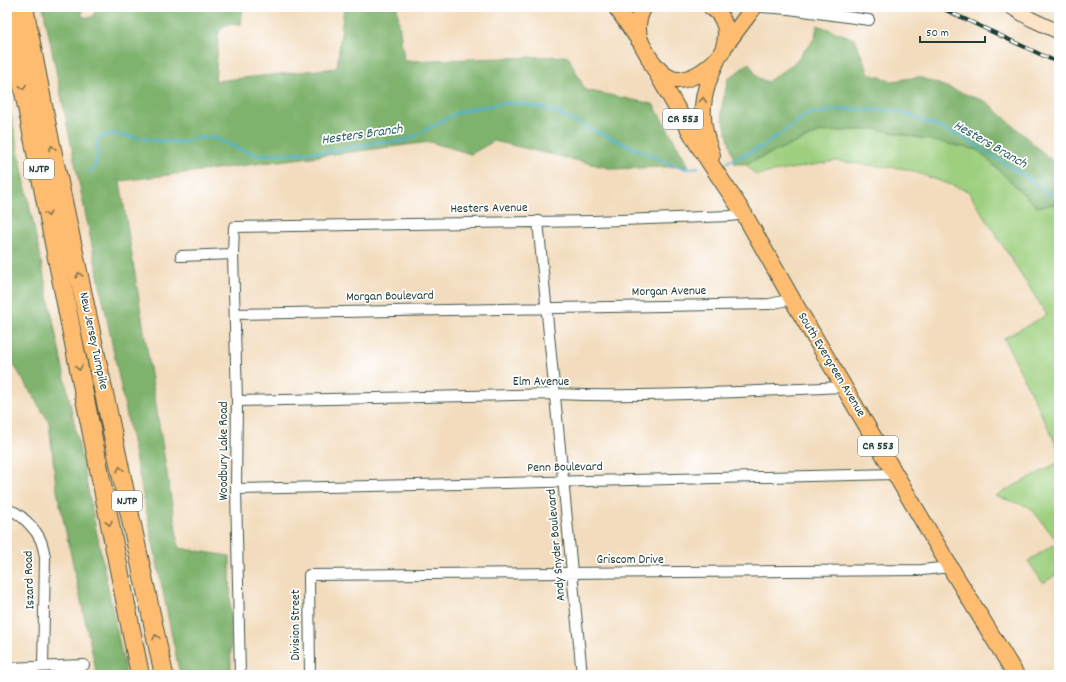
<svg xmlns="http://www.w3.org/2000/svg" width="1066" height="682" viewBox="0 0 1066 682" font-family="Dekko,sans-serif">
  <rect width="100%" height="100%" fill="#fff"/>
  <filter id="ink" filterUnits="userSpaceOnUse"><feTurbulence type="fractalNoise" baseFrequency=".025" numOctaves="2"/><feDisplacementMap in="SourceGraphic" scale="8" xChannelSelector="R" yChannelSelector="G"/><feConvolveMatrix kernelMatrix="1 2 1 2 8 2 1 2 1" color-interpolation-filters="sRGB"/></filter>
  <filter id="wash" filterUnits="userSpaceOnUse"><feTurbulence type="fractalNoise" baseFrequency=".012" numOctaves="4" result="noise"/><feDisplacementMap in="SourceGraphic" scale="16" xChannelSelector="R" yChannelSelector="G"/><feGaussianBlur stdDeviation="0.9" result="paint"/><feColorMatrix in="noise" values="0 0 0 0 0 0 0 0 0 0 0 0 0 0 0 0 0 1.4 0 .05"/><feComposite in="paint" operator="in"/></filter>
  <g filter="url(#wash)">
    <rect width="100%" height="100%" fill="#f3dcbd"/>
    <path fill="#9dcf7e" stroke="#5e8659" d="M876,129L978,150L1037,207L1059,203V450L1004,338L1047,315L968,191L906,169L836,161L756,175L745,164L821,132Z
      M1059,462V573L1043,583L1028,561L1058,542L1030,507L995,496Z"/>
    <path fill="#7eb26d" stroke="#4e7850" d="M43,7H82V17H93L97,7H243L241,24L225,25L219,31L215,81L337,68L344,7H397L404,61L568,56L585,90L653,104L689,166L613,169L494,141L471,154L430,142L120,181L179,548L230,556L231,675H180Z
      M817,25L855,39L869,74L893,81L919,77L987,102L1059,167V203L1037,207L978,150L876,129L821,132L745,164H735L721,111L728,79L749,63L757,77L767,82L794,63L815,38Z
      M7,96L126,675H97L56,486L49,422L7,354Z"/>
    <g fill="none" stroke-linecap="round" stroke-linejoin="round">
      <path stroke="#51b2d0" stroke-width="2.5" d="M728,162L762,147L806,115L815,113L842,109L885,110L900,112L914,117L964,138L1031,180L1059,201
        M88,172C94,168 98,163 98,156C99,153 97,150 97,146C98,137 105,134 113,134L159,141L179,142H186L194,138H215L239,149L257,155L334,151L377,142H396L410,139L456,113L475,108L505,103L525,104L553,111L591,129L663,161L687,169L698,167"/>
    </g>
  </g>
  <g filter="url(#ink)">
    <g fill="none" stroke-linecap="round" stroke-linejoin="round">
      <g stroke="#3f5549" stroke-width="12">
        <path id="street" d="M762,7L789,9L869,20
          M538,221L582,675
          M181,256L233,254
          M235,314L770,304L792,299
          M237,401L555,394C651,398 748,391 844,387
          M236,489L895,474
          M7,510C19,510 37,531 41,541C43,546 44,552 45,557L43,666
          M7,668L84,665
          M240,675L236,489L237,401L233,254L234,227L594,221L730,216L744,214
          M310,675L309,575L922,570L950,567"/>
      </g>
      <g stroke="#3f5549" stroke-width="16">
        <path id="secondary" d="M1011,7L1031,19L1059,32"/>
      </g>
      <g stroke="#3f5549" stroke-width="18">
        <path id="primary" d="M616,7L639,40
          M644,7C635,22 636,36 645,50C650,60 661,75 672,79C690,84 715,65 723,50C726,42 727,34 725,26C722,17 719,12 711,7
          M724,47L754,7
          M649,58L655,70L698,145L744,214L792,299L950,567L1016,675
          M712,155C698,119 700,95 717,60"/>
      </g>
      <g stroke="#3f5549" stroke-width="20">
        <path id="highway" d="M7,7L140,675
          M24,7L47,126L164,675"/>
      </g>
      <use href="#street" stroke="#fff" stroke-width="10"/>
      <use href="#secondary" stroke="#fee4c6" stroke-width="14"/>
      <use href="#primary" stroke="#fdbc70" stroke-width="16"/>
      <use href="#highway" stroke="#fdbc70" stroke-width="18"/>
      <g stroke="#1f3d34" stroke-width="4">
        <path id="rail" d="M939,7L1059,63"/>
      </g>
      <use href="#rail" stroke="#fff" stroke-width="2.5" stroke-dasharray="8" stroke-linecap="butt"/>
    </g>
    <defs><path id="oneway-chevron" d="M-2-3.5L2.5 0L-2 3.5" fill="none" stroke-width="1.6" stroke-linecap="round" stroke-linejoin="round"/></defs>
    <g stroke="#83764f">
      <use href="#oneway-chevron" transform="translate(23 87) rotate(79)"/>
      <use href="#oneway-chevron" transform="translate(703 100) rotate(-85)"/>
      <use href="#oneway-chevron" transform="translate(52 148) rotate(-102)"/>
      <use href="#oneway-chevron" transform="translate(48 214) rotate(78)"/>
      <use href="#oneway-chevron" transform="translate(79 275) rotate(-102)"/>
      <use href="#oneway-chevron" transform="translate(79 368) rotate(79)"/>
      <use href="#oneway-chevron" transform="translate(120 469) rotate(-102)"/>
      <use href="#oneway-chevron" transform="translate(109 523) rotate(79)"/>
      <use href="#oneway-chevron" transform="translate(156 637) rotate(-102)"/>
    </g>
  </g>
  <g text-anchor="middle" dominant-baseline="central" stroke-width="3.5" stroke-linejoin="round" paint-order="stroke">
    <g fill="#fff" stroke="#627771" stroke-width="1">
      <rect x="663" y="109" width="40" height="20" rx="3"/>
      <rect x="24" y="159" width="30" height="20" rx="3"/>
      <rect x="858" y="436" width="40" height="20" rx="3"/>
      <rect x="112" y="491" width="30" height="20" rx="3"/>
    </g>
    <g font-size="12" font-weight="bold" fill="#1f3d34">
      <text x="683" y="119">CR 553</text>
      <text x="39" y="169">NJTP</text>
      <text x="878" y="446">CR 553</text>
      <text x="127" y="501">NJTP</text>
    </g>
    <g font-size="13" fill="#1f3d34" stroke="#fff">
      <text transform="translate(489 209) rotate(-1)">Hesters Avenue</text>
      <text transform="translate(669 292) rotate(-1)">Morgan Avenue</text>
      <text transform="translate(390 297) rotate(-1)">Morgan Boulevard</text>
      <text transform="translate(93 341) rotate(78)">New Jersey Turnpike</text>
      <text transform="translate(831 365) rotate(59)">South Evergreen Avenue</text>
      <text x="541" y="382">Elm Avenue</text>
      <text transform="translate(224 451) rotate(-90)">Woodbury Lake Road</text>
      <text transform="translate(565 468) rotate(-1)">Penn Boulevard</text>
      <text transform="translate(557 545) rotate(-95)">Andy Snyder Boulevard</text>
      <text x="630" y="560">Griscom Drive</text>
      <text transform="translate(30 580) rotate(-92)">Iszard Road</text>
      <text transform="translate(296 625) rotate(-90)">Division Street</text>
    </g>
    <g font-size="14" font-style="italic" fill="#2e6063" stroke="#fff">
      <text transform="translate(362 135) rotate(-8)">Hesters Branch</text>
      <text transform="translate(990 145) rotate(30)">Hesters Branch</text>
    </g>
  </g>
  <rect width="1066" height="682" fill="none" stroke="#fff" stroke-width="24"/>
  <path d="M920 36v6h65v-6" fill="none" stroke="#1f3d34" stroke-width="2"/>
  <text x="926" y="36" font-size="12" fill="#1f3d34" stroke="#ffffff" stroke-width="3" paint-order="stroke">50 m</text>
</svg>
